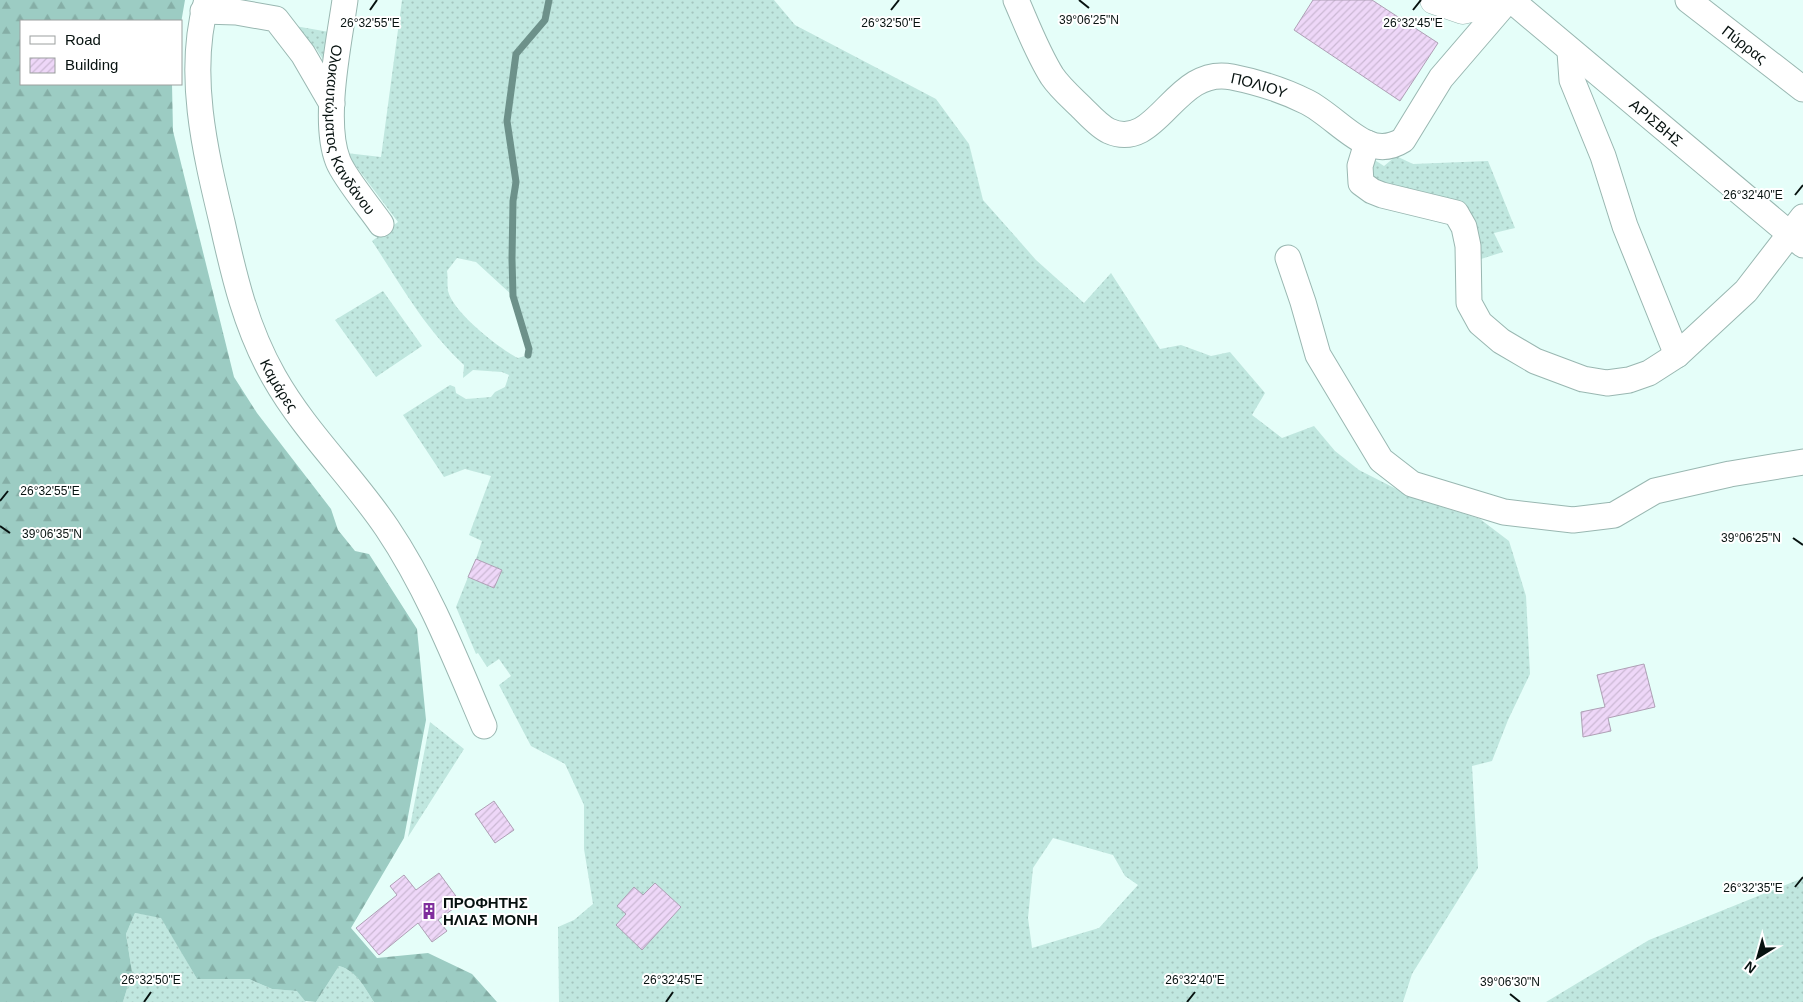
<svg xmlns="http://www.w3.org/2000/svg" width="1803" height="1002" viewBox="0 0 1803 1002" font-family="Helvetica,sans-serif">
  <defs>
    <pattern id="grass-dots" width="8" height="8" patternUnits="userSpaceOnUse" patternTransform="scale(1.25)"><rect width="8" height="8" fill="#c0e7df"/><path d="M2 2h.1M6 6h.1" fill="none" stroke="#a4c5be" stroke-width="1.8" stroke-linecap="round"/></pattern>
    <pattern id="forest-firs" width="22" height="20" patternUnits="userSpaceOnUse" patternTransform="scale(1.25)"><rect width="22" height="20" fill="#9cccc3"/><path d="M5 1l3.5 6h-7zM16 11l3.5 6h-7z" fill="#85aea6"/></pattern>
    <pattern id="building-hatch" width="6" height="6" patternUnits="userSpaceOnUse" patternTransform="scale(1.25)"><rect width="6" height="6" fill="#eed7f8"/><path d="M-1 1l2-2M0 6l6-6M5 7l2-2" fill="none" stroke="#cbb8d4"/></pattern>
  </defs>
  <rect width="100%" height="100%" fill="#e5fef9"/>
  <path fill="url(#grass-dots)" fill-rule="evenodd" d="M402,0H774L795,25L936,99L969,144L983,200L1036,260L1084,303L1111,273L1160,349L1181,345L1211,356L1230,352L1265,393L1252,415L1282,438L1314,426L1335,451L1359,470L1414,498L1480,519L1509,541L1526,596L1530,674L1508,720L1492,761L1472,766L1478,868L1412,974L1403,1002H559L558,927L574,920L593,904L584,849V805L565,764L531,746L499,685L511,676L499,659L487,667L478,653L476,654L456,607L468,577L494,588L502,570L476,559L482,541L469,535L491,476L465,469L444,477L403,415L450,385L455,387L456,393L466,399L491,397L495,392L505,387L509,375L502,372L473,370L463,378L464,365C425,329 401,285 372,241L398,222L346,153L381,157ZM457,258L476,262L513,296L529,349L528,355L518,358C498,348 453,312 448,291C447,285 448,277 447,271ZM1053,838L1113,855L1125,876L1138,885L1099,928L1032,948L1028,918L1033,868Z
    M295,26L329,32L326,64L315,47L311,48Z
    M1396,156L1413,164L1488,161L1515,228L1494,233L1503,252L1481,259L1475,229L1378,187L1367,174L1370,157L1384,166Z
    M383,291L422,346L376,377L335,320Z
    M430,722L464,749L408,837Z
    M1803,878V1002H1546L1649,940Z
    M135,913L161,917L197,979H249L272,989L298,991L306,1002H123L132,972L126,934Z
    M339,966C357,971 364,987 374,1002H316Z"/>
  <path fill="url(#forest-firs)" d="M0,0H185L181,23L21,21V84H172L173,131L234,377L257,413L331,509L338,530L355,551L369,554L417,629L426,720L404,838L351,928L377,958L428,953L472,974L497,1002H374C364,987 357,971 339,966L316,1002L305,1001L297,991L272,989L249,979H197L161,918L135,913L126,934L132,972L123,1002H0Z"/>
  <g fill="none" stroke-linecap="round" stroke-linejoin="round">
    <path stroke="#6d918a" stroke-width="7" d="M528,355L529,349L513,296L512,259L513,201L516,182L507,121L516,54L545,20L549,0"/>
  </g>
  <path fill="url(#building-hatch)" stroke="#aea0b5" d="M1313,0H1372L1438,43L1400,101L1294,30Z
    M476,559L502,570L494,588L468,577Z
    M1644,664L1655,707L1608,718L1611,731L1583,737L1581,712L1605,707L1597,675Z
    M494,801L514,830L495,843L475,814Z
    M439,873L461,903L438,920L447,931L432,942L418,923L379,955L356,928L397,895L390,886L404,875L416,890Z
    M655,883L681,907L642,950L616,925L626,914L617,906L634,887L643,895Z"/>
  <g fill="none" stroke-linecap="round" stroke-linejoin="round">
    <g stroke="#99b7b1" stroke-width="27">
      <g id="street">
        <path id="s1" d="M207,0C186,72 205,151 222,222C234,276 246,328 274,377C305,432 352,476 387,528C428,589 455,658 484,726"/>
        <path id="s2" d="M345,0C339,43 322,121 338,161C344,177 370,208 381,224"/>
        <path id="s3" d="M1016,0C1027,25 1037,52 1052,76C1060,88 1073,99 1083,109C1090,116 1100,127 1109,131C1158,153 1174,65 1232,77C1257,82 1285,91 1307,102C1327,112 1349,136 1367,143C1380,149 1392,147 1403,140L1441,78L1508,0"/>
        <path id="s4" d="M1511,0L1803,245"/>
        <path id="s5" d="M1688,0L1803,89"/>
        <path d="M203,11L236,12L276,19L303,54L332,104"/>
        <path d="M1570,52L1572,80L1603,156L1625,226L1677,355"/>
        <path d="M1367,143L1360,166L1361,183L1372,191L1382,195L1456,213L1464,227L1468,246L1469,303L1480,323L1501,341L1535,361L1583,379L1607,383L1629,380L1649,373L1677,355L1746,291L1803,217"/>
        <path d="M1288,258L1303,302L1318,355L1381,460L1412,484L1504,512L1573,520L1614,515L1655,491L1730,474L1803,462"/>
      </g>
    </g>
    <g stroke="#99b7b1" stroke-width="29">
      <path id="primary" d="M1434,0L1463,10L1505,0"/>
    </g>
    <use href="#street" stroke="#fff" stroke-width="25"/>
    <use href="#primary" stroke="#fff" stroke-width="28"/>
  </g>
  <path fill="none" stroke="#071210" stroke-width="2" d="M1079,0L1089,8M370,10L377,0M891,10L899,0M1413,10L1421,0M1795,195L1803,185M0,501L8,491M0,526L10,533M1793,538L1803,545M1795,887L1803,877M1510,994L1520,1002M144,1002L151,992M666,1002L673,992M1187,1002L1195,992"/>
  <defs>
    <g id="building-bare" transform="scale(1.35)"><path d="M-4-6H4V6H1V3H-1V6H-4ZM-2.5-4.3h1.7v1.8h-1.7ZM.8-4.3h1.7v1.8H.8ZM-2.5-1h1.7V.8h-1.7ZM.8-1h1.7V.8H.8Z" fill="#7f2d9d" stroke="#fff" stroke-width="2.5" paint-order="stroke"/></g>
  </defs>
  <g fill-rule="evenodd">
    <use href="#building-bare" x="429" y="911"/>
  </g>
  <g text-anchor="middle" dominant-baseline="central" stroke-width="4" stroke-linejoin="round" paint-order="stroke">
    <g font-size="15" fill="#071210" stroke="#fff">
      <text stroke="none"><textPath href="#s5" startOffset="72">Πύρρας</textPath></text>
      <text stroke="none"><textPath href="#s3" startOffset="335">ΠΟΛΙΟΥ</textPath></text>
      <text stroke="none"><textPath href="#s4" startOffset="190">ΑΡΙΣΒΗΣ</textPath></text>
      <text stroke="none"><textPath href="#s2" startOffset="135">Ολοκαυτώματος Κανδάνου</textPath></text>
      <text stroke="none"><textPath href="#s1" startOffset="399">Καμάρες</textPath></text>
    </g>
    <g font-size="15" font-weight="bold" fill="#071210" stroke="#fff" text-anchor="start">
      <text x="443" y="902">ΠΡΟΦΗΤΗΣ<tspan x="443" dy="17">ΗΛΙΑΣ MONH</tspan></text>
    </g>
  </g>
  <g font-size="12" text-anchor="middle" fill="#071210" stroke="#fff" stroke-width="4" stroke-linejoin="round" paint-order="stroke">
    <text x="1089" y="24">39°06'25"N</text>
    <text x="370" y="27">26°32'55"E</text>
    <text x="891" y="27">26°32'50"E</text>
    <text x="1413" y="27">26°32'45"E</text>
    <text x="1753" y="199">26°32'40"E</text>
    <text x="50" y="495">26°32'55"E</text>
    <text x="52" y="538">39°06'35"N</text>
    <text x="1751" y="542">39°06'25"N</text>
    <text x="1753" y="892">26°32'35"E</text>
    <text x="151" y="984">26°32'50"E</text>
    <text x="673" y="984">26°32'45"E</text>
    <text x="1195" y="984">26°32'40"E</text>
    <text x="1510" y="986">39°06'30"N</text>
  </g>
  <rect x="20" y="20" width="162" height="65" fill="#ffffff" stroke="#9ca09f"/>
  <rect x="30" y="36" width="25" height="8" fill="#ffffff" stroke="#9ca09f"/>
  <text x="65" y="45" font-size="15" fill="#071210">Road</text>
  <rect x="30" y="58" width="25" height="15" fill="url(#building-hatch)" stroke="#9ca09f"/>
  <text x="65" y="70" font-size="15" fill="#071210">Building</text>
  <g transform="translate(1758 957) rotate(217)" stroke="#ffffff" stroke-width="4" paint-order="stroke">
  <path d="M0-4L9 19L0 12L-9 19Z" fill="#071210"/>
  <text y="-8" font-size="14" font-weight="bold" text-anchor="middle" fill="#071210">N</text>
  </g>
</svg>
